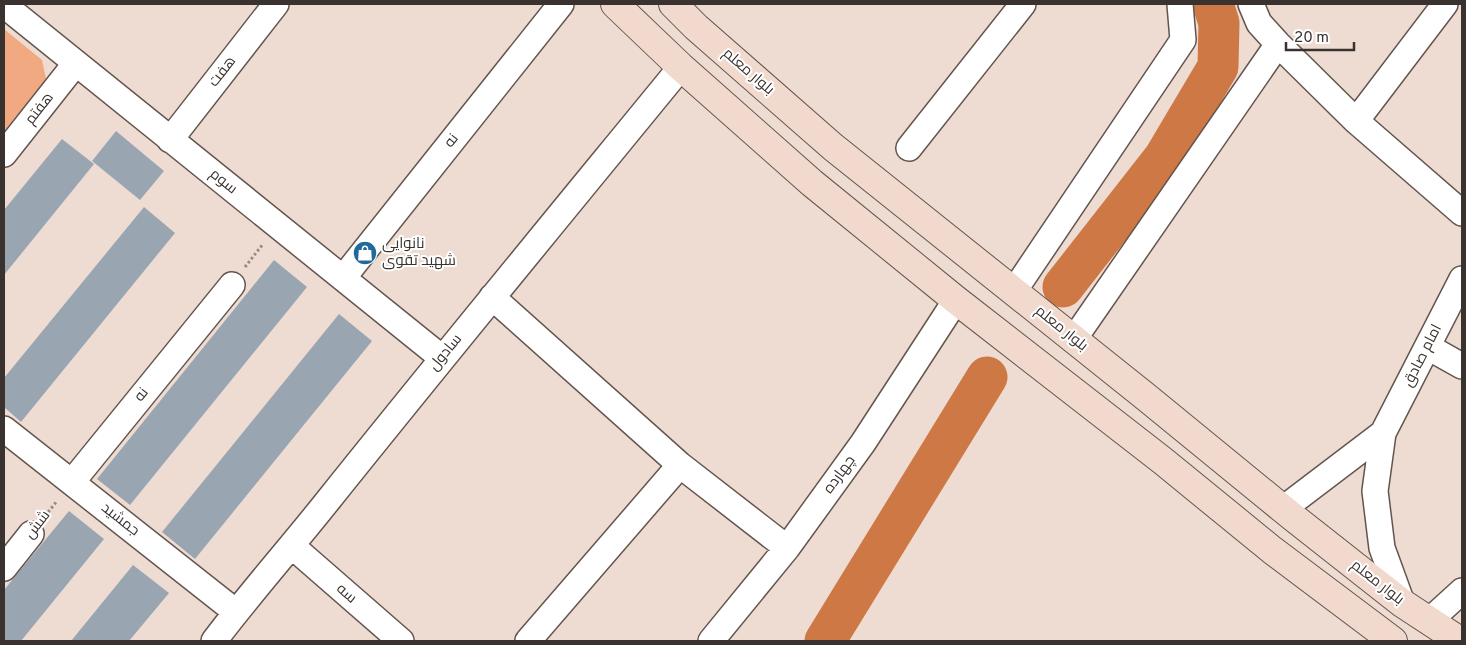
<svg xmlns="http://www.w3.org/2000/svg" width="1466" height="645" viewBox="0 0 1466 645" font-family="Overpass,Cairo,sans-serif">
  <rect width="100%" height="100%" fill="#eedcd3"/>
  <path fill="#f1a981" d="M4,29L42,60L46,79L4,131Z"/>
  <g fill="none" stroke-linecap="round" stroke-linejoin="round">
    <path stroke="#cd7845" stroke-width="41" d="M1063,287L1164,158L1218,67L1219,23L1213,4
      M825,641L987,377"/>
  </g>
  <path fill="#99a6b2" d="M116,131L164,171L140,200L92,161Z
    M62,139L94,164L4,275V210Z
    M144,207L175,233L21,422L4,407V378Z
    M274,260L307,287L130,505L97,479Z
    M339,314L372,341L195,559L162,532Z
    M69,511L104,539L21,641H4V590Z
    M133,565L169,593L129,641H71Z"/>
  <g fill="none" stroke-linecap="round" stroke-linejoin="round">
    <g stroke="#63554d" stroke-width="28">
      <path id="street" d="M1251,4L1259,23L1278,44L1356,121L1462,213
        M4,5L442,358
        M1356,121L1445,4
        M170,140L276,4
        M909,148L1023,4
        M4,154L76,63
        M343,278L561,4
        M1014,291L1183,40L1180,4
        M492,297L680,465L787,548
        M1074,339L1278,44
        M1428,347L1462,366
        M4,429L236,612
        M72,482L232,285
        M1283,509L1383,433
        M292,546L401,641
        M4,568L31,534
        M1402,603L1382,548L1375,491L1383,433L1462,279
        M1429,621L1462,591
        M214,641C251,592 292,546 330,498C446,353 564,210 681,67
        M528,641L680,465
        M711,641L787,548L863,443L956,300"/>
    </g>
    <g stroke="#63554d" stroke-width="30">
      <path id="secondary" d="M615,4L681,67L812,183L956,300L1163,461L1272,550L1393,641
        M673,4L696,27L833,147L1146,397L1294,518L1402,603L1460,641"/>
    </g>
    <path stroke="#978a84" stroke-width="3" stroke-dasharray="2.5 2.5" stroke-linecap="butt" d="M245,267L263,244
      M45,516L57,501"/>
    <use href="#street" stroke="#fff" stroke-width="25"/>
    <use href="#secondary" stroke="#f1dacd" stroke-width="28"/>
  </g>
  <defs>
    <g id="shop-disc" transform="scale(1.25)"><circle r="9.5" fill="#21689c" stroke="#fff"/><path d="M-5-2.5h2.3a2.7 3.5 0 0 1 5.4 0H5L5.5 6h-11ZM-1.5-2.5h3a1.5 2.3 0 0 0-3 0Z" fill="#fff"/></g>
  </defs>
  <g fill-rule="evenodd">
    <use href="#shop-disc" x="365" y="253"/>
  </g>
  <g text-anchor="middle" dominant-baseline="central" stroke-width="4" stroke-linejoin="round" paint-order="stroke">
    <g font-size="15" fill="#39322f" stroke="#fff">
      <text transform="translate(223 72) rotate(-52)">هفت</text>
      <text transform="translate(748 72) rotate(41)">بلوار معلم</text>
      <text transform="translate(40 109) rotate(-52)">هفتم</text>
      <text transform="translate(452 141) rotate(-51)">نه</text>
      <text transform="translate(223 182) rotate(39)">سوم</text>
      <text transform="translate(1061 329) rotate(39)">بلوار معلم</text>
      <text transform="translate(446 353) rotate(-51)">سادول</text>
      <text transform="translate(1423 356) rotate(-63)">امام صادق</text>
      <text transform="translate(142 395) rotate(-51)">نه</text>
      <text transform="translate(840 475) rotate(-54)">چهارده</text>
      <text transform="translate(120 520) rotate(38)">جمشید</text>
      <text transform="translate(38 525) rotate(-52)">شش</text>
      <text transform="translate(1377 583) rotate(38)">بلوار معلم</text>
      <text transform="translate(346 594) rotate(41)">سه</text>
    </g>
    <g font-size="15" fill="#39322f" stroke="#fff" text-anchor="start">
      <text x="382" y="244">نانوایی<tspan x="382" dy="17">شهید تقوی</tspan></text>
    </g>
  </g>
  <rect width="1466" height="645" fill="none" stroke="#39322f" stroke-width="10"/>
  <path d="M1286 42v8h68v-8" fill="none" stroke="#39322f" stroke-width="2.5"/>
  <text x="1294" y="42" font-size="15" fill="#39322f" stroke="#ffffff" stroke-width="4" paint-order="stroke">20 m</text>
</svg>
